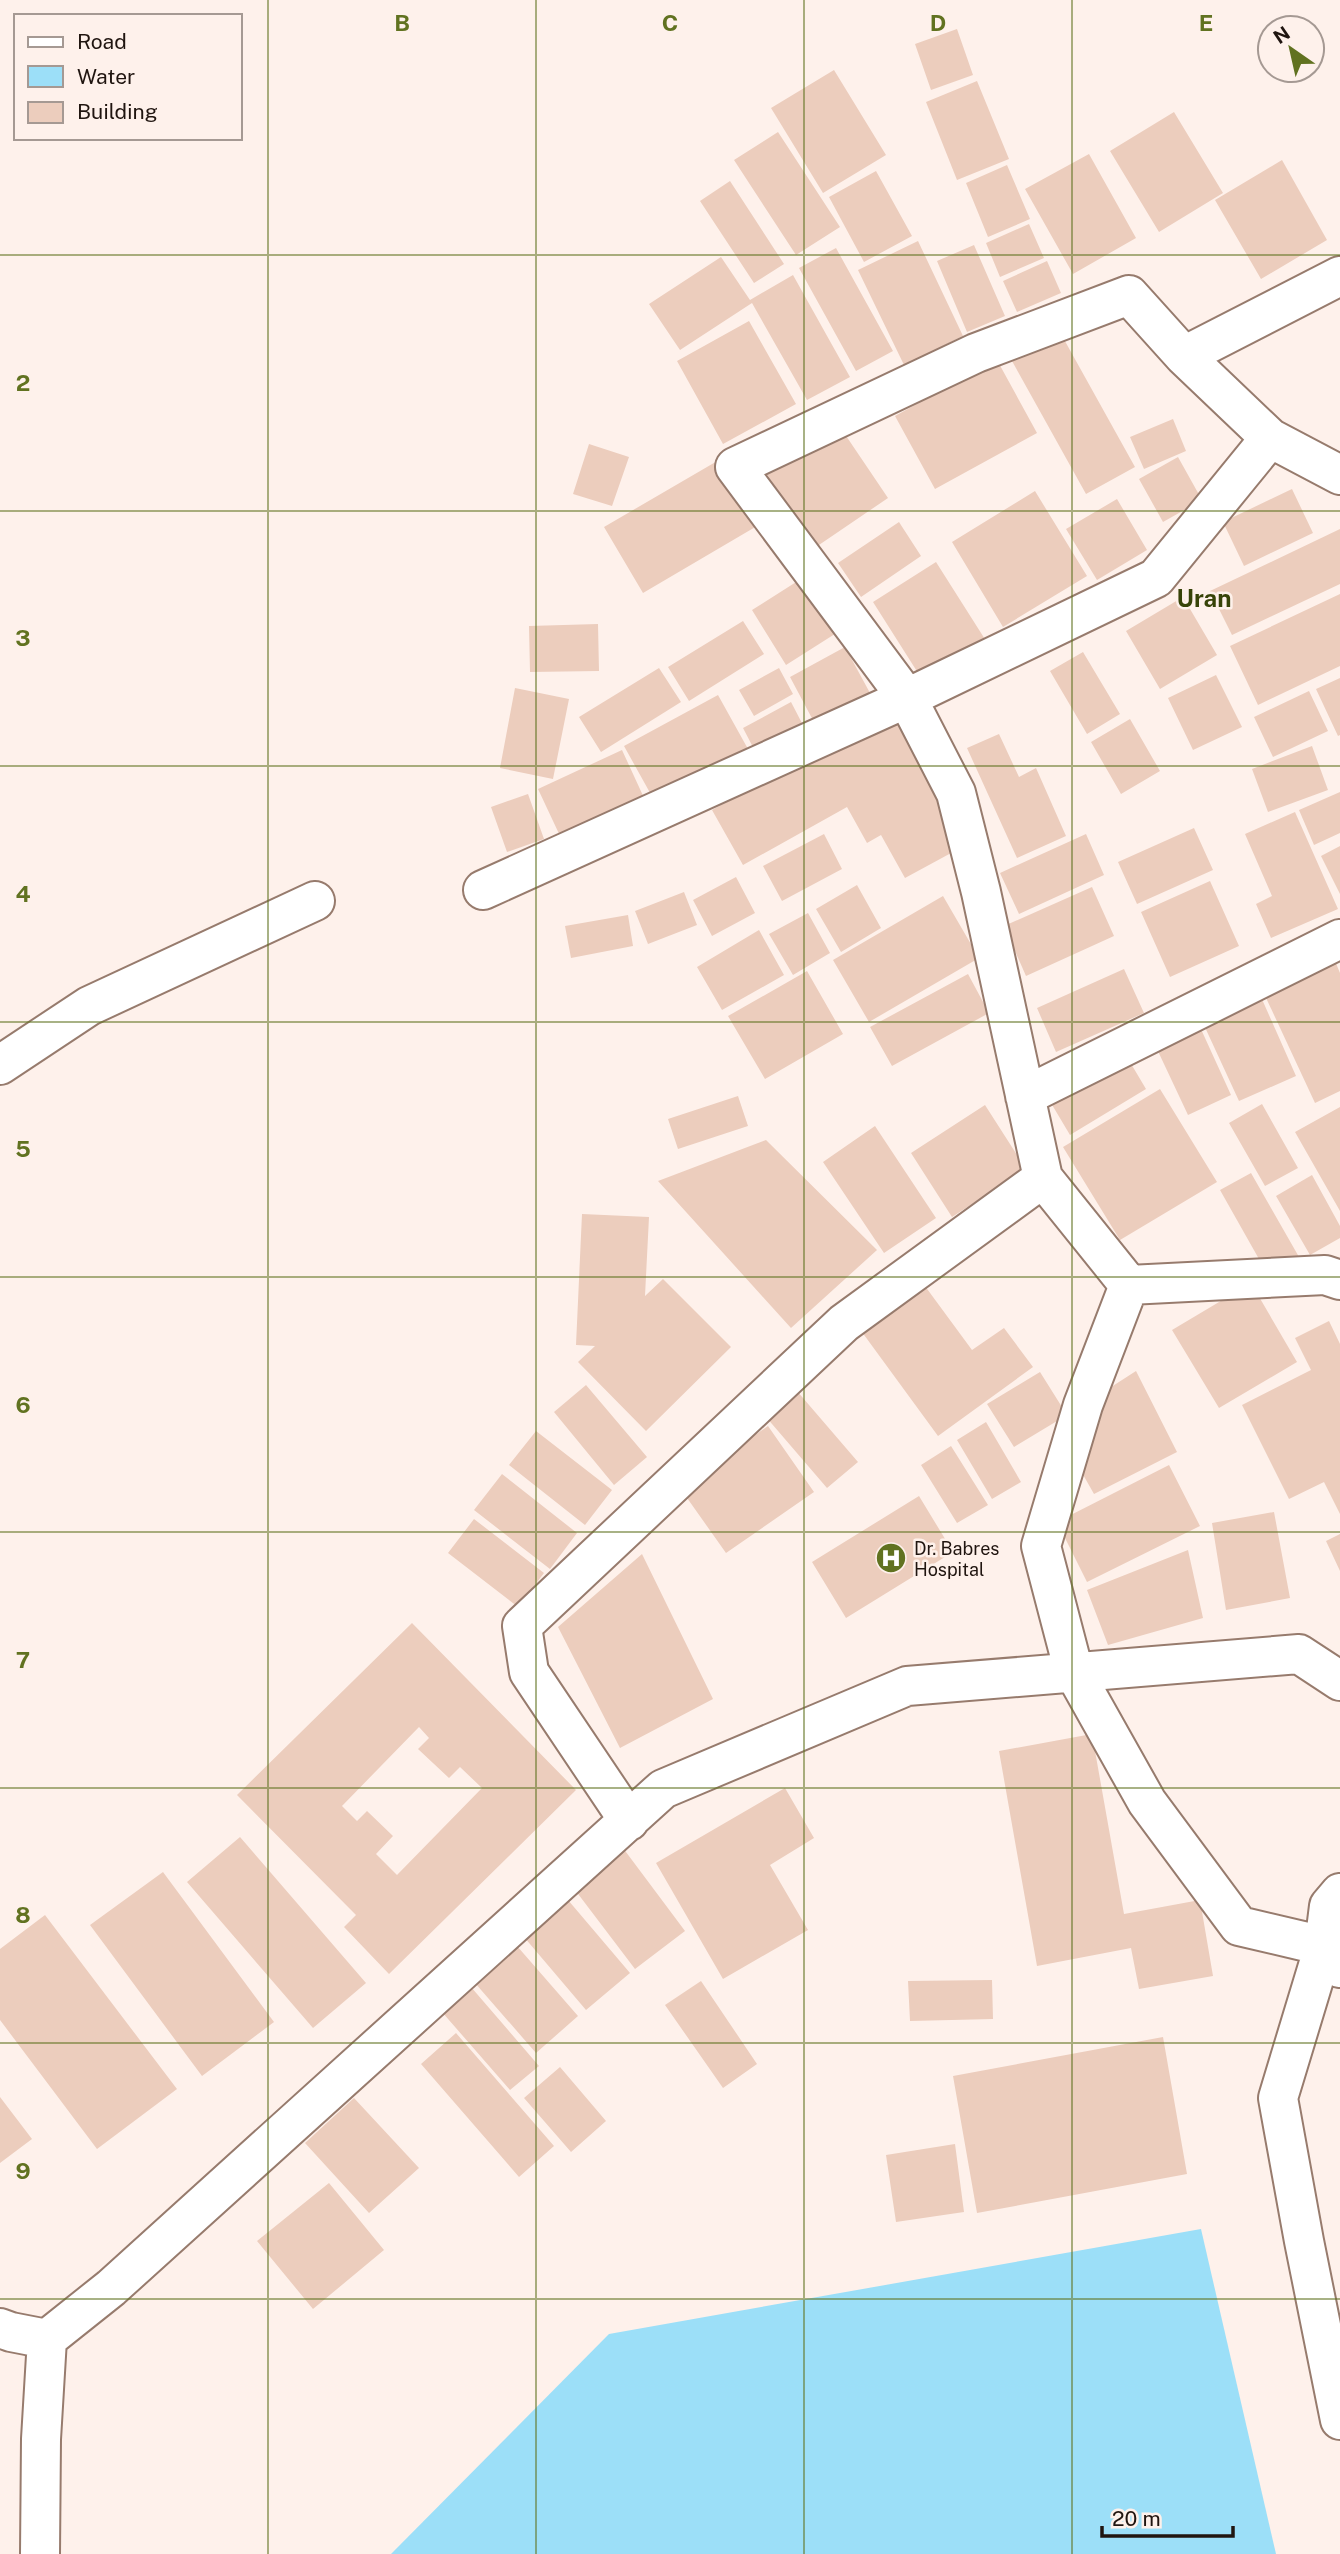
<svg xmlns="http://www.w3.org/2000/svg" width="1340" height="2554" viewBox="0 0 1340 2554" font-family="'Public Sans',sans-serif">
  <rect width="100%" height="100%" fill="#fef1eb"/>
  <path fill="#9cdff8" d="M1201,2229L1276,2554H391L609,2334Z"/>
  <path fill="#eccdbd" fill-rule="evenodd" d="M957,29L973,75L931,90L915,44Z
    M834,70L886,155L823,193L771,108Z
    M977,81L1009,159L957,180L926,102Z
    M1174,112L1223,193L1159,232L1110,151Z
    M778,132L840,227L796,255L734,160Z
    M1089,154L1136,238L1073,274L1025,189Z
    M1282,160L1327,240L1261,279L1215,200Z
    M1007,165L1030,219L988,237L966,183Z
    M876,171L912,236L864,262L829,197Z
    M730,181L784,264L754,283L700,201Z
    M1029,224L1044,258L1000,277L986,243Z
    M918,241L963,336L904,365L858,270Z
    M974,245L1005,316L967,332L937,261Z
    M836,248L893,351L856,371L799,268Z
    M721,257L750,300L793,275L850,377L807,400L752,303L680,350L649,304Z
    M1047,261L1061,293L1017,312L1003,281Z
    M749,321L796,404L723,444L677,361Z
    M1061,334L1135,467L1086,494L1012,361Z
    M997,360L1037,433L935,489L895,416Z
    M1173,419L1186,451L1144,469L1130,437Z
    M836,421L888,498L816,547L764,470Z
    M589,444L629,457L612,506L573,494Z
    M1178,457L1202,500L1163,522L1139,479Z
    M719,460L757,526L643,593L604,527Z
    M1292,489L1313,533L1244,566L1223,522Z
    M1035,491L1087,576L1003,627L952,542Z
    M1117,499L1147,550L1097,580L1066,529Z
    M899,522L921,556L861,597L838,563Z
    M1340,529V584L1232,635L1210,591Z
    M936,562L988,644L925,684L873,602Z
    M804,577L838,632L786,665L752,610Z
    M1340,594V666L1258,705L1230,646Z
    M1183,597L1217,655L1160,689L1126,631Z
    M743,621L764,654L689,701L668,667Z
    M598,624L599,671L530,672L529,626Z
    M845,647L870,693L815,724L790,677Z
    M1083,652L1120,714L1087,734L1050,671Z
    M659,668L681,702L601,752L579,717Z
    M779,668L793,694L754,716L739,690Z
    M1216,675L1242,727L1193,750L1168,698Z
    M1340,678V735L1338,736L1316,689Z
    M515,688L569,699L553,779L500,768Z
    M1309,691L1328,731L1273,757L1254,717Z
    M718,695L748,749L654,800L624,746Z
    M791,702L804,727L756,753L743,728Z
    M898,706L964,846L905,878L881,835L867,843L847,807L743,865L712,810Z
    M1130,719L1160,771L1121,794L1091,742Z
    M999,734L1019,777L1036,768L1066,836L1017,858L967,748Z
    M1312,746L1328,790L1268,812L1252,769Z
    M622,750L645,800L561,838L538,789Z
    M1340,792V833L1314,845L1299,810Z
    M528,794L544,839L507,852L491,807Z
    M1295,812L1338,909L1271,938L1256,904L1272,896L1245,834Z
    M1194,828L1213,870L1137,904L1118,862Z
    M824,834L842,869L782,901L763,866Z
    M1086,834L1104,875L1019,914L1000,873Z
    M1340,846V894L1321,856Z
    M736,877L755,913L712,936L693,900Z
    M1210,881L1239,946L1170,977L1141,912Z
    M857,885L881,928L841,952L816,909Z
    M1092,887L1114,936L1026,976L1004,926Z
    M684,892L697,925L648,944L635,911Z
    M943,896L979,958L869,1022L833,960Z
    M808,913L830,953L793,975L769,934Z
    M628,915L633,946L571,958L565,926Z
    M759,930L784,975L722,1010L697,967Z
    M1332,954L1340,973V1091L1315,1103L1261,987Z
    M1124,969L1144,1013L1056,1052L1037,1008Z
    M807,971L843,1034L765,1079L728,1016Z
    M968,974L989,1013L892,1066L870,1027Z
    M1261,997L1296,1076L1239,1101L1203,1023Z
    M1200,1027L1231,1095L1188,1115L1156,1047Z
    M1124,1052L1146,1089L1070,1135L1048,1098Z
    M1160,1089L1217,1182L1120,1240L1063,1147Z
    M738,1096L748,1126L678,1149L668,1119Z
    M1262,1104L1298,1168L1265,1186L1229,1123Z
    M985,1105L1026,1169L952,1217L911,1153Z
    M1340,1107V1211L1295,1132Z
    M875,1126L936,1218L884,1253L823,1162Z
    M766,1140L877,1250L791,1328L658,1181Z
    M1251,1173L1299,1257L1268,1275L1220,1190Z
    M1312,1175L1340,1226V1238L1310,1255L1276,1196Z
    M582,1214L649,1217L645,1296L663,1279L731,1347L646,1431L578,1362L595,1346L576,1345Z
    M922,1282L972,1350L1004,1328L1033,1367L938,1436L859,1328Z
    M1251,1283L1297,1362L1219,1408L1172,1330Z
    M1329,1321L1340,1344V1514L1324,1482L1289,1499L1242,1405L1311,1370L1295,1338Z
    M1136,1371L1177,1452L1094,1494L1077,1464L1091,1400Z
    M1040,1372L1067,1415L1014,1447L987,1404Z
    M586,1385L647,1457L614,1485L554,1412Z
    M797,1391L858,1462L827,1488L766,1417Z
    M986,1422L1021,1482L992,1499L957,1440Z
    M768,1426L814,1492L726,1553L680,1488Z
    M536,1431L612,1490L585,1525L509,1465Z
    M951,1446L988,1505L957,1523L921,1465Z
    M1169,1465L1200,1526L1087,1582L1057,1522Z
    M502,1474L577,1533L550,1569L474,1510Z
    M919,1496L953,1552L846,1618L812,1562Z
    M1274,1512L1290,1598L1226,1610L1212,1523Z
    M474,1519L544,1573L518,1607L448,1553Z
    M1340,1534V1571L1326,1541Z
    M1188,1550L1203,1618L1108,1645L1087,1590Z
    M642,1554L713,1699L620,1748L558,1627Z
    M412,1623L576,1790L389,1974L344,1927L356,1915L237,1795ZM419,1727L429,1738L418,1749L449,1778L460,1767L482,1788L397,1875L376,1854L393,1836L367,1811L357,1821L342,1806Z
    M1092,1734L1124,1914L1200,1900L1213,1976L1139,1989L1131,1948L1037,1966L999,1751Z
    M785,1788L814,1838L770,1865L808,1930L723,1979L656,1863Z
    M240,1837L366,1983L313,2028L187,1882Z
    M620,1844L685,1931L635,1969L569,1882Z
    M163,1872L274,2022L202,2076L90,1925Z
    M568,1900L630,1973L586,2010L524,1937Z
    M45,1915L177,2089L97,2149L0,2020V1949Z
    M517,1946L578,2016L536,2053L475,1983Z
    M992,1980L993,2019L910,2021L908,1981Z
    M701,1981L757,2064L723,2088L665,2005Z
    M471,1987L539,2066L510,2090L442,2012Z
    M456,2033L554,2146L519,2177L421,2064Z
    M1163,2037L1187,2174L977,2213L953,2076Z
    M560,2067L606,2121L571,2152L524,2098Z
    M0,2097L32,2139L0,2163Z
    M354,2098L419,2168L369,2213L305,2143Z
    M955,2144L964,2212L896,2222L886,2155Z
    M329,2183L384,2250L313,2309L257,2241Z"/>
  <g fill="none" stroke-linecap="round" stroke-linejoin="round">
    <g stroke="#977b6d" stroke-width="42">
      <path id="minor" d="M1270,438L1340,475
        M483,890L907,698L1156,578L1270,438L1184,356
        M0,1065L89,1006L315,901
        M1025,1096L1340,939
        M1043,1178L1129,1285L1325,1275L1340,1280
        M1129,1285L1083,1405L1041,1546L1074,1672L1147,1802L1239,1926L1324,1946L1340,1968
        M629,1821L529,1672L522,1626L844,1323L1043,1178L981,892L956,793L907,698L735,467L976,353L1129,295L1184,356L1340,276
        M1340,1893L1329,1906L1324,1946L1278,2098L1304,2241L1340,2420
        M0,2328L11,2332L47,2339L111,2288L663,1789L907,1686L1299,1654L1340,1681
        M40,2554L41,2439L47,2339"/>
    </g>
    <use href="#minor" stroke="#fff" stroke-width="38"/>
  </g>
  <path fill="none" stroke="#617220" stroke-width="2" stroke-opacity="0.55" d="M268,0V2554M536,0V2554M804,0V2554M1072,0V2554M0,255H1340M0,511H1340M0,766H1340M0,1022H1340M0,1277H1340M0,1532H1340M0,1788H1340M0,2043H1340M0,2299H1340"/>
  <defs>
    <g id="hospital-disc" transform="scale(1.575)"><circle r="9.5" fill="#617220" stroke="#fef1eb"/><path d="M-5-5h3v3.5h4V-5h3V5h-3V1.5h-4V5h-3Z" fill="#fff"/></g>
  </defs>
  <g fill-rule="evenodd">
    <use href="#hospital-disc" x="891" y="1558"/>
  </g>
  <g text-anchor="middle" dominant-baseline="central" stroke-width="5" stroke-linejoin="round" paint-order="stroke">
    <g font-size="18" fill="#201510" stroke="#fef1eb" text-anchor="start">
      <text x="914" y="1548">Dr. Babres<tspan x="914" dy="21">Hospital</tspan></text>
    </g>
    <g font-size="24" font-weight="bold" fill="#374308" stroke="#fef1eb">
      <text x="1204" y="598">Uran</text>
    </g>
  </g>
  <g font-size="23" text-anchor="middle" font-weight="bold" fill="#617220" stroke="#fef1eb" stroke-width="5" stroke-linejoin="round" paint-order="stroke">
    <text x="402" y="31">B</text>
    <text x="670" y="31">C</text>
    <text x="938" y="31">D</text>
    <text x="1206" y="31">E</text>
    <text x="23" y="391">2</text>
    <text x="23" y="646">3</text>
    <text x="23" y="902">4</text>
    <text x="23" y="1157">5</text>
    <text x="23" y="1413">6</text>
    <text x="23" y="1668">7</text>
    <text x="23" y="1923">8</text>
    <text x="23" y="2179">9</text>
  </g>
  <rect x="14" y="14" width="228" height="126" fill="#fef1eb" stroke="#a59993" stroke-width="2"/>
  <rect x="28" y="37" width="35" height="10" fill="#ffffff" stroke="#a59993" stroke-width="2"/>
  <text x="77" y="49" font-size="21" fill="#201510">Road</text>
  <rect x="28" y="66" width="35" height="21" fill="#9cdff8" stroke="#a59993" stroke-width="2"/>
  <text x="77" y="84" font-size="21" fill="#201510">Water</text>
  <rect x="28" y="102" width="35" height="21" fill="#eccdbd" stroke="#a59993" stroke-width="2"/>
  <text x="77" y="119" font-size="21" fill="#201510">Building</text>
  <g transform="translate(1291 49) rotate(326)"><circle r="33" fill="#fef1eb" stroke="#a59993" stroke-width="2"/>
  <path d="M0-5L12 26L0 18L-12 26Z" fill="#617220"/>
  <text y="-10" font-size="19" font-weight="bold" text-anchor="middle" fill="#201510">N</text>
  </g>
  <path d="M1102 2526v10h131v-10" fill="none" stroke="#201510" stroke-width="3.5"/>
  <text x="1112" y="2526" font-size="21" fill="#201510" stroke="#fef1eb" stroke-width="5" paint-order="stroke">20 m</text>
</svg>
